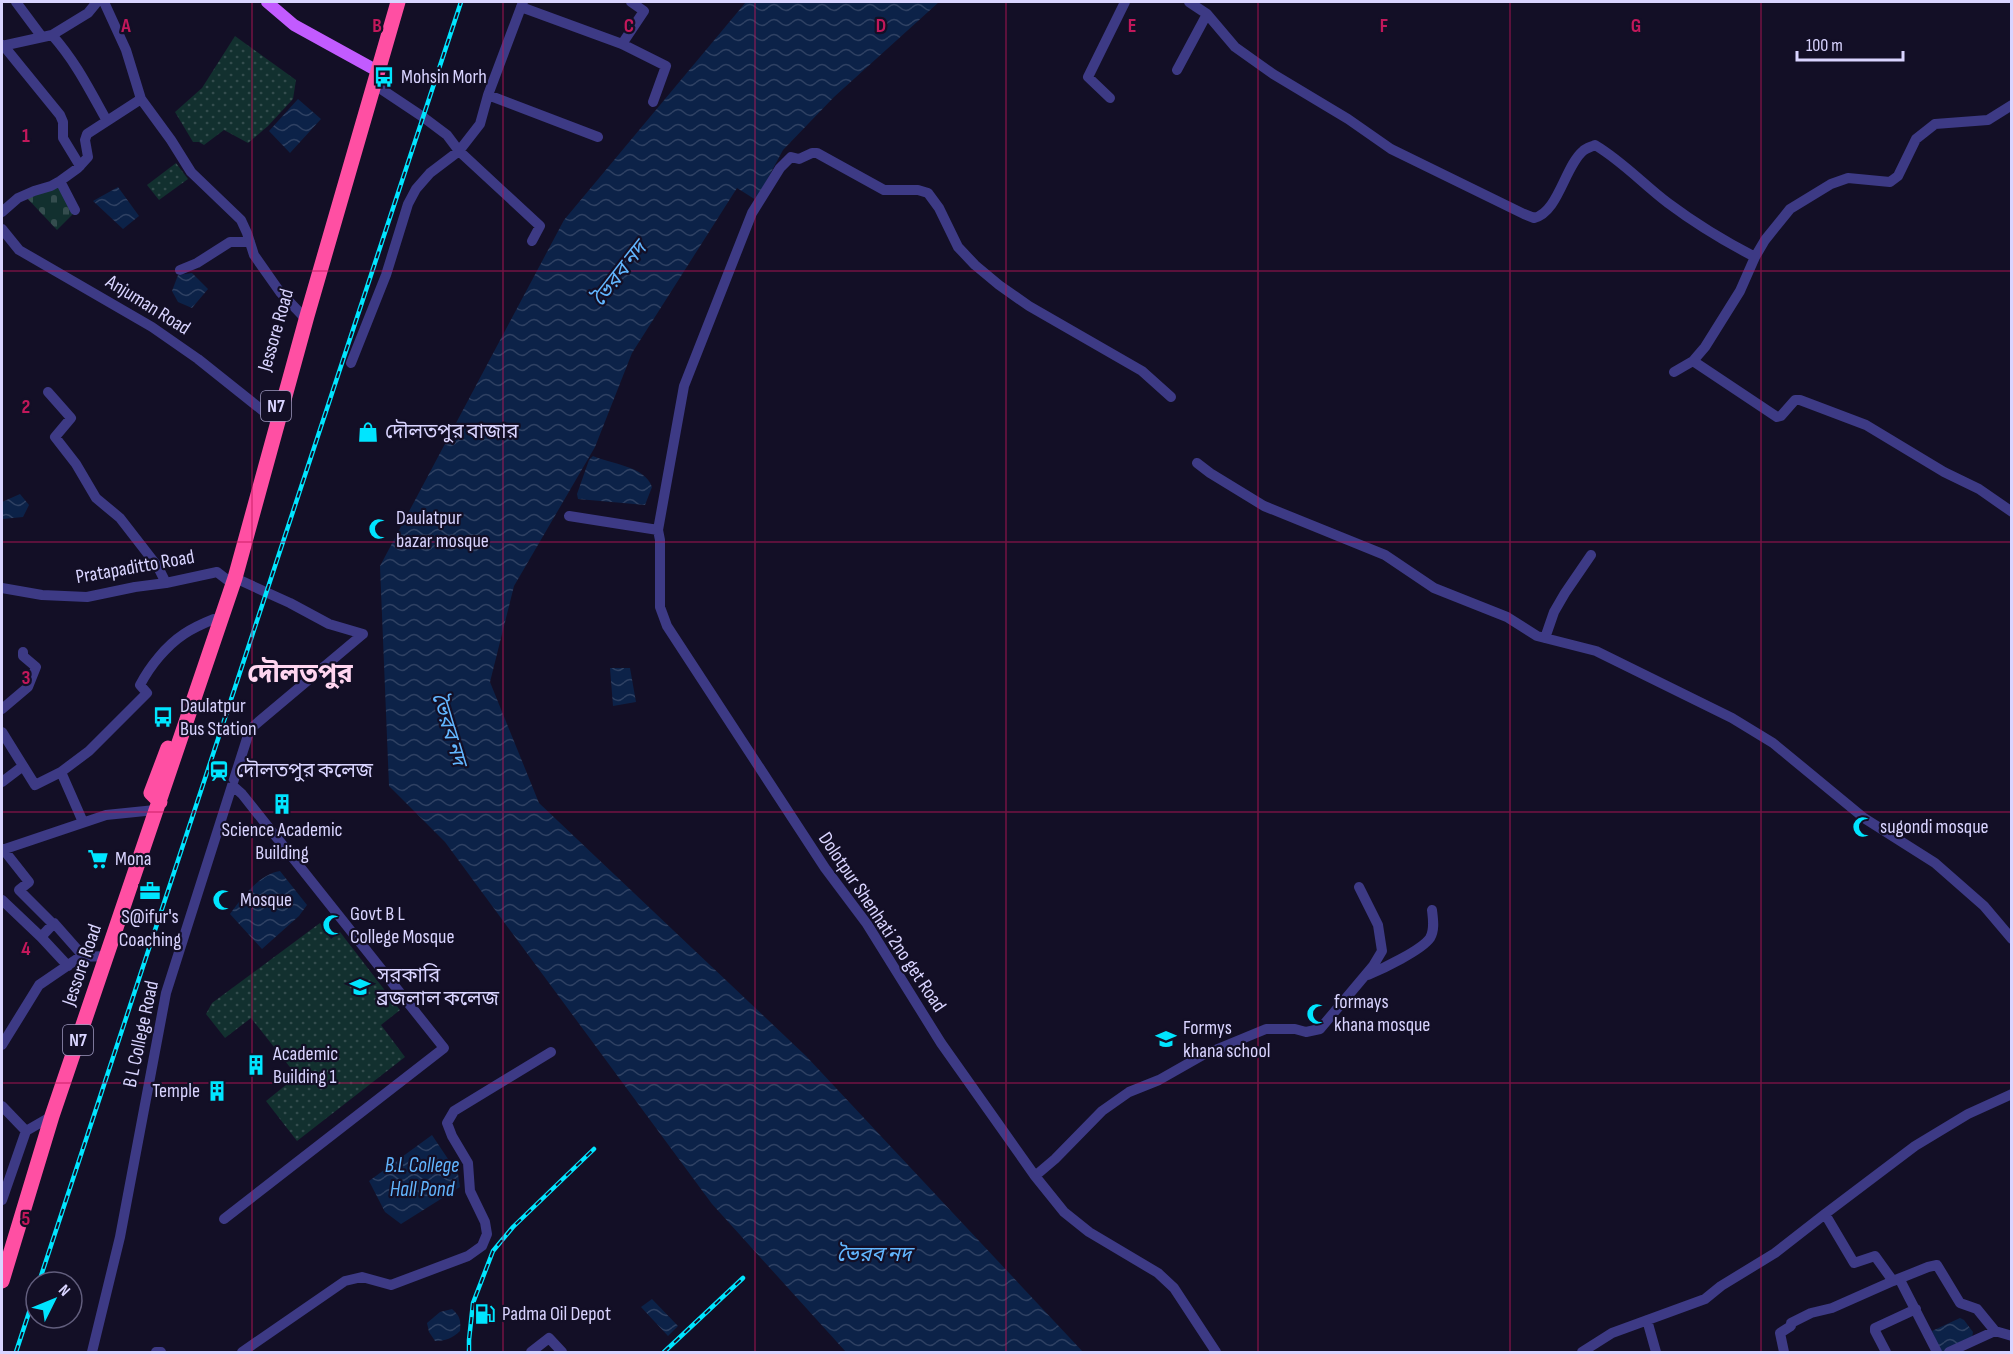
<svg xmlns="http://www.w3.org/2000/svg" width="2013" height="1354" viewBox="0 0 2013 1354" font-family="'Sofia Sans Condensed','Noto Sans Bengali',sans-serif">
  <defs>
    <pattern id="cemetery-stones" width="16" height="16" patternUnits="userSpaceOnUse" patternTransform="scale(1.5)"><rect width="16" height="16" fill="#12302f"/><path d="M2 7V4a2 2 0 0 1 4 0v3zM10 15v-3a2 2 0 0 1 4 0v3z" fill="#344d4e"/></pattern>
    <pattern id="park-dots" width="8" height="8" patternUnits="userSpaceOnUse" patternTransform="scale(1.5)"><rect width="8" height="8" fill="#12302f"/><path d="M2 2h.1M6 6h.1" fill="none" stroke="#344d4e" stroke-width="1.8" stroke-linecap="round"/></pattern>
    <pattern id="water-waves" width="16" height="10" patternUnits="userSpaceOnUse" patternTransform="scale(1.5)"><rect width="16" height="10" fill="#0c2248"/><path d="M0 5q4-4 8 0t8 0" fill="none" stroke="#2f4163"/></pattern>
  </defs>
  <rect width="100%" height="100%" fill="#130f26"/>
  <path fill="url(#cemetery-stones)" d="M59,183L75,212L57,230L26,197Z"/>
  <path fill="url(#park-dots)" d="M235,36L296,80L293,99L268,126L248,143L224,130L204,145L199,142H193L175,112L202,88Z
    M176,163L188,179L159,200L147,185Z
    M320,923L331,939L340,932L400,1010L381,1025L405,1057L297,1141L266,1101L297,1076L251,1018L225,1038L206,1014L212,1003Z"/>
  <path fill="url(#water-waves)" d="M746,2H939L834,97L783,150L756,200L737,188L632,353L595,447L514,586L490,682L539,803L806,1056L1083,1352H846L712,1204L445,842L389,786L380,566L564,220Z
    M298,99L321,119L290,153L269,131Z
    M118,187L139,216L123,229L93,201Z
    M192,273L208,289L192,308L178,302L172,291L178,275Z
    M593,456C611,464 645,466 652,487L645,505L578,499L577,494L589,460Z
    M20,494L29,505L23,517L3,519L2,502Z
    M610,668H630L636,702L613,706Z
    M280,871L307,905L299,916L262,949L230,914C242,898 259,874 280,871Z
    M432,1135L458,1174L460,1187L401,1224L385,1212L369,1181Z
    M652,1299L678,1326L668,1336L641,1307Z
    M452,1309C460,1316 461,1320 460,1331C453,1338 445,1341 435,1341L429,1332L427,1323L440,1312Z
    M1960,1318L1964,1320L1973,1332L1972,1338L1946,1352H1941L1932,1331Z"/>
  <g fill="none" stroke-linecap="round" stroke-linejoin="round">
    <path stroke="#3d3a85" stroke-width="10" d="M16,2L42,37
      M104,2L126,50L141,99L171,140L191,172L241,220L247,233L254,255L280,292L302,315
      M1189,2L1207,14L1235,47L1273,74L1348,119L1391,149L1524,214L1534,218C1558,213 1565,166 1583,151C1586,148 1591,147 1595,145C1622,161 1643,184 1668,203C1696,224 1724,241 1755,257
      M521,7L622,44L666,66L653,102
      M52,35C76,62 89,89 107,121
      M622,44L644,11L631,2
      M3,45L60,115L63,122V138L80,166
      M2,46L52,35L88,13L97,2
      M1177,70L1207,14
      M375,85L423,117L447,135L459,151L540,226L532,241
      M488,95L598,137
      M1110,98L1088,77L1125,2
      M60,181L75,210
      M2,212L18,198L34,191L51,186L60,181L78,168L88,157L85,140L87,134L141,99
      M2,229L19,250L152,327L198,359L272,418
      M180,270L197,263L230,242H250
      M1693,361L1777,417L1781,416L1795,400H1800L1866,425L1944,472L1979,489L2012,512
      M351,363L386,275L408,204L416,189L430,173L459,151L480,124L488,95L523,2
      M1674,372L1693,361L1705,347L1740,291L1755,257L1765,240L1790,209L1831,184L1848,178L1890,182L1898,176L1916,139L1935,124L1988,120L2012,105
      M48,392L71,418L55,437L76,464L96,498L120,518L158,567L166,583
      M1197,463L1210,473L1264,506L1385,555L1434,588L1507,617L1537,636L1596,651L1732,718L1773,743L1864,818L1935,863L1984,906L2012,939
      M569,516L658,530L660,540V607L667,626L825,868L867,924L941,1043L1035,1176L1064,1212L1089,1232L1158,1273L1174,1288L1216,1352
      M658,530L684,386L752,213L780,168L791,157L799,159L812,153H817L884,190H918L928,193L939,208L958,247L975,265L999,285L1029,306L1142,371L1171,397
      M2,588L42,595L87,597L135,587L166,583L217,572L230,582L235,578L290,603L329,624L363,634
      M1545,638L1554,612L1565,593L1591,555
      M2,709L28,687L36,667L23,656V652
      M2,732L35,785L61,772L83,822
      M61,772L89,751L147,693L140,685C150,666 166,646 184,634C193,628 204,623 214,619
      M2,782L23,766
      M3,849L29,882L19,890L53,924
      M2,850L106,815L155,810
      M2,900L41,937L68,966
      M41,937L54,923L84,957
      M1368,975C1382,969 1422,950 1430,938C1435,930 1433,919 1432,910
      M2,1045L39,985L80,957L107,956
      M2012,1094L1968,1114L1915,1146L1825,1214L1854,1263L1875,1256L1893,1281L1928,1267L1937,1265L1960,1303L1977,1309L1995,1331L2012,1336
      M2,1106L26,1131
      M1035,1176L1055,1159L1102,1111L1129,1092L1159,1080L1203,1055L1266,1029H1295L1306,1032L1320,1029L1373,966L1382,951L1378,925L1359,887
      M2,1200L26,1131L52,1116
      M224,1219L444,1048L242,794L233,786
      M1900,1280L1937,1352
      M1647,1320L1656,1352
      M92,1352L120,1237L166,993L250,729L363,634
      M156,1352H161
      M242,1352L345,1281L362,1277L391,1285L468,1256L482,1246L487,1234L485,1222L470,1191L468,1163L452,1136L447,1123L454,1111L551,1052
      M531,1352L549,1338L562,1352
      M1582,1352L1612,1333L1705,1299L1721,1286L1775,1253L1825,1214
      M1784,1352L1780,1333L1791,1326V1323L1811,1313L1832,1308L1893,1281
      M1886,1352L1875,1331V1328L1916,1309
      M1949,1352L1995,1331"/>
    <path stroke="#c25bff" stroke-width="12" d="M267,2L294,25L372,68"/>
    <path stroke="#ff4fa3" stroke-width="15" d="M160,802L151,793L168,748
      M2,1281L52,1116L235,578L307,316L398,2"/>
    <g stroke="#00e5ff" stroke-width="4.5">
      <path id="rail" d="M39,1282L461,2
        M16,1352L36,1291
        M469,1352V1340L473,1303L493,1251L513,1227L594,1149
        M664,1352L743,1278"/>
    </g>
    <use href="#rail" stroke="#130f26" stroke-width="2" stroke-dasharray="7" stroke-linecap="butt"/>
  </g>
  <path fill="none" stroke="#c2185b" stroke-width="1.5" stroke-opacity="0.55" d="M252,2V1352M503,2V1352M755,2V1352M1006,2V1352M1258,2V1352M1510,2V1352M1761,2V1352M2,271H2012M2,542H2012M2,812H2012M2,1083H2012"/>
  <defs>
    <g id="bus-bare" transform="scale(1.62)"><path d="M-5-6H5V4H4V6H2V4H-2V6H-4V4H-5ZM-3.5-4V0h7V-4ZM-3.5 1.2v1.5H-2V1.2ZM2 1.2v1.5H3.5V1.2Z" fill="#00e5ff" stroke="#130f26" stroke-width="2.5" paint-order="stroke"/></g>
    <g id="shop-bare" transform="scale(1.62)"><path d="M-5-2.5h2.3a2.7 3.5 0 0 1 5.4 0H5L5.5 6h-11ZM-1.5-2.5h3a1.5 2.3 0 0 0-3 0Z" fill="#00e5ff" stroke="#130f26" stroke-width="2.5" paint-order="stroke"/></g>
    <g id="mosque-bare" transform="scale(1.62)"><path d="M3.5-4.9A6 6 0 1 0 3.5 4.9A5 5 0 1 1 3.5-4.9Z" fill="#00e5ff" stroke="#130f26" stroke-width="2.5" paint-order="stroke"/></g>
    <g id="station-bare" transform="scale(1.62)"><path d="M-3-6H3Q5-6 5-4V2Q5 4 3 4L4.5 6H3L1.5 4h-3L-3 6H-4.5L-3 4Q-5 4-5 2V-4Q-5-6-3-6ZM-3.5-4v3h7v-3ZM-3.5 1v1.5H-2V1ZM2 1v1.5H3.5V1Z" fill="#00e5ff" stroke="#130f26" stroke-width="2.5" paint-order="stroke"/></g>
    <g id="building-bare" transform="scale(1.62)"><path d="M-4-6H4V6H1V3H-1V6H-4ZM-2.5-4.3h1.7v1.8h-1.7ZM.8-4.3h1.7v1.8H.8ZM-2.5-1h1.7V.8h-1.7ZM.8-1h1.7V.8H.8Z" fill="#00e5ff" stroke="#130f26" stroke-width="2.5" paint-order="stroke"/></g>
    <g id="supermarket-bare" transform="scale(1.62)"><path d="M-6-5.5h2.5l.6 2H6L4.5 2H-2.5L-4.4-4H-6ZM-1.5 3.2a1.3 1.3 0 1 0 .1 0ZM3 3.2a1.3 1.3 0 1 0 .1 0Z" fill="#00e5ff" stroke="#130f26" stroke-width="2.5" paint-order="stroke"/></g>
    <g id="office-bare" transform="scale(1.62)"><path d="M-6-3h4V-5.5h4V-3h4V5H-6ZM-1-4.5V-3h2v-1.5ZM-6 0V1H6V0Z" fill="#00e5ff" stroke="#130f26" stroke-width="2.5" paint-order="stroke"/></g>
    <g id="university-bare" transform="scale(1.62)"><path d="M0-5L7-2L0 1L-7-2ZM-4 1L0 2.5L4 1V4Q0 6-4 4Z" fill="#00e5ff" stroke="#130f26" stroke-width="2.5" paint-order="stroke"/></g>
    <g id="school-bare" transform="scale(1.62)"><path d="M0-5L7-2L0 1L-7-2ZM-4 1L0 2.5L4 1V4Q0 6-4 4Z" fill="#00e5ff" stroke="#130f26" stroke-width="2.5" paint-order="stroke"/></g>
    <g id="fuel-bare" transform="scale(1.62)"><path d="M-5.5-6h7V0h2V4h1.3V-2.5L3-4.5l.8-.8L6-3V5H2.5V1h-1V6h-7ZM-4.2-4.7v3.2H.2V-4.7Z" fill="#00e5ff" stroke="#130f26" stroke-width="2.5" paint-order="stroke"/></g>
  </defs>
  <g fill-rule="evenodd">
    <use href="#bus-bare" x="384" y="77"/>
    <use href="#shop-bare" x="368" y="432"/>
    <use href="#mosque-bare" x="379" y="529"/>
    <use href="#bus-bare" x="163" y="717"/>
    <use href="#station-bare" x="219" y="771"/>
    <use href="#building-bare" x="282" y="804"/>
    <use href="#mosque-bare" x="1863" y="827"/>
    <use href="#supermarket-bare" x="98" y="859"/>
    <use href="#office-bare" x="150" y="891"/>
    <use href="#mosque-bare" x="223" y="900"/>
    <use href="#mosque-bare" x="333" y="925"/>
    <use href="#university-bare" x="360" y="987"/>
    <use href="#mosque-bare" x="1317" y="1014"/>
    <use href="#school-bare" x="1166" y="1039"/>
    <use href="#building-bare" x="256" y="1065"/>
    <use href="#building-bare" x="217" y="1091"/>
    <use href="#fuel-bare" x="485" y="1314"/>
  </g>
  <g text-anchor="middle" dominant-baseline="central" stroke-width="4.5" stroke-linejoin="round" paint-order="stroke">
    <g fill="#130f26" stroke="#9e99be" stroke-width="1.5">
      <rect x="261" y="391" width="30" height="30" rx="4.5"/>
      <rect x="63" y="1025" width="30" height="30" rx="4.5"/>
    </g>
    <g font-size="18" font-weight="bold" fill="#d9d4ff">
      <text x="276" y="406">N7</text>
      <text x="78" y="1040">N7</text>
    </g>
    <g font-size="20" fill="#d9d4ff" stroke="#130f26" text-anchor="start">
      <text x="401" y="77">Mohsin Morh</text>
      <text x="385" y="432">দৌলতপুর বাজার</text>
      <text x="396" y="518">Daulatpur<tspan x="396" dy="23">bazar mosque</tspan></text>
      <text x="180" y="706">Daulatpur<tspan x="180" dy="23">Bus Station</tspan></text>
      <text x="236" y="771">দৌলতপুর কলেজ</text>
      <text x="1880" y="827">sugondi mosque</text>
      <text x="282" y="830" text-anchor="middle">Science Academic<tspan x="282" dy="23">Building</tspan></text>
      <text x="115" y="859">Mona</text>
      <text x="240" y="900">Mosque</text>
      <text x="350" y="914">Govt B L<tspan x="350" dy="23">College Mosque</tspan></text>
      <text x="150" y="917" text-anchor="middle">S@ifur's<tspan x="150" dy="23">Coaching</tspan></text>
      <text x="377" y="976">সরকারি<tspan x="377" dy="23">ব্রজলাল কলেজ</tspan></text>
      <text x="1334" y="1002">formays<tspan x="1334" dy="23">khana mosque</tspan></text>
      <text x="1183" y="1028">Formys<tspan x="1183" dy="23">khana school</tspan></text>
      <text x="273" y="1054">Academic<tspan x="273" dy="23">Building 1</tspan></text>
      <text x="200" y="1091" text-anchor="end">Temple</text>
      <text x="502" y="1314">Padma Oil Depot</text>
    </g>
    <g font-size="20" fill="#d9d4ff" stroke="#130f26">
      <text transform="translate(148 305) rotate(32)">Anjuman Road</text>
      <text transform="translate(276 330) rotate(-74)">Jessore Road</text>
      <text transform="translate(135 567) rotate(-10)">Pratapaditto Road</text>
      <text transform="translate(882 922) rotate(56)">Dolotpur Shenhati 2no get Road</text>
      <text transform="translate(82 965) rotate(-71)">Jessore Road</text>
      <text transform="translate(141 1034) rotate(-78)">B L College Road</text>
    </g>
    <g font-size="21" font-style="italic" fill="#62b6ff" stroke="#130f26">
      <text transform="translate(619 274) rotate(-52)">ভৈরব নদ</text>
      <text transform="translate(449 729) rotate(73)">ভৈরব নদ</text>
      <text x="422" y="1165">B.L College<tspan x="422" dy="24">Hall Pond</tspan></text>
      <text x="874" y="1254">ভৈরব নদ</text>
    </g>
    <g font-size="26" font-weight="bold" fill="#ffd6f0" stroke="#130f26">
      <text x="300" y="674">দৌলতপুর</text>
    </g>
  </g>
  <g font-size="20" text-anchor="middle" font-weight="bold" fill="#c2185b" stroke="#130f26" stroke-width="4.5" stroke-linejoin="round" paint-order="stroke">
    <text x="126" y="32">A</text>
    <text x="377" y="32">B</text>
    <text x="629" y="32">C</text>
    <text x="881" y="32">D</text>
    <text x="1132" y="32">E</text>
    <text x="1384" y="32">F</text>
    <text x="1636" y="32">G</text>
    <text x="26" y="142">1</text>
    <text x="26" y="413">2</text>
    <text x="26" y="684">3</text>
    <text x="26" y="955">4</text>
    <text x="26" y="1225">5</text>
  </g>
  <rect width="2013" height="1354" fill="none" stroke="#d9d4ff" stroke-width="6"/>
  <g transform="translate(54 1300) rotate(47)"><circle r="28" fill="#130f26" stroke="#625e7d" stroke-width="1.5"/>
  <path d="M0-4.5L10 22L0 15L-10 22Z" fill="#00e5ff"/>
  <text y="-9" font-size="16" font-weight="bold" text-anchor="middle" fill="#d9d4ff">N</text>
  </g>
  <path d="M1797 51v9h106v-9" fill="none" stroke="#d9d4ff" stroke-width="3"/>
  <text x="1806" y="51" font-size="18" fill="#d9d4ff" stroke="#130f26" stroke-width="4.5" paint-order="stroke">100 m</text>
</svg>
